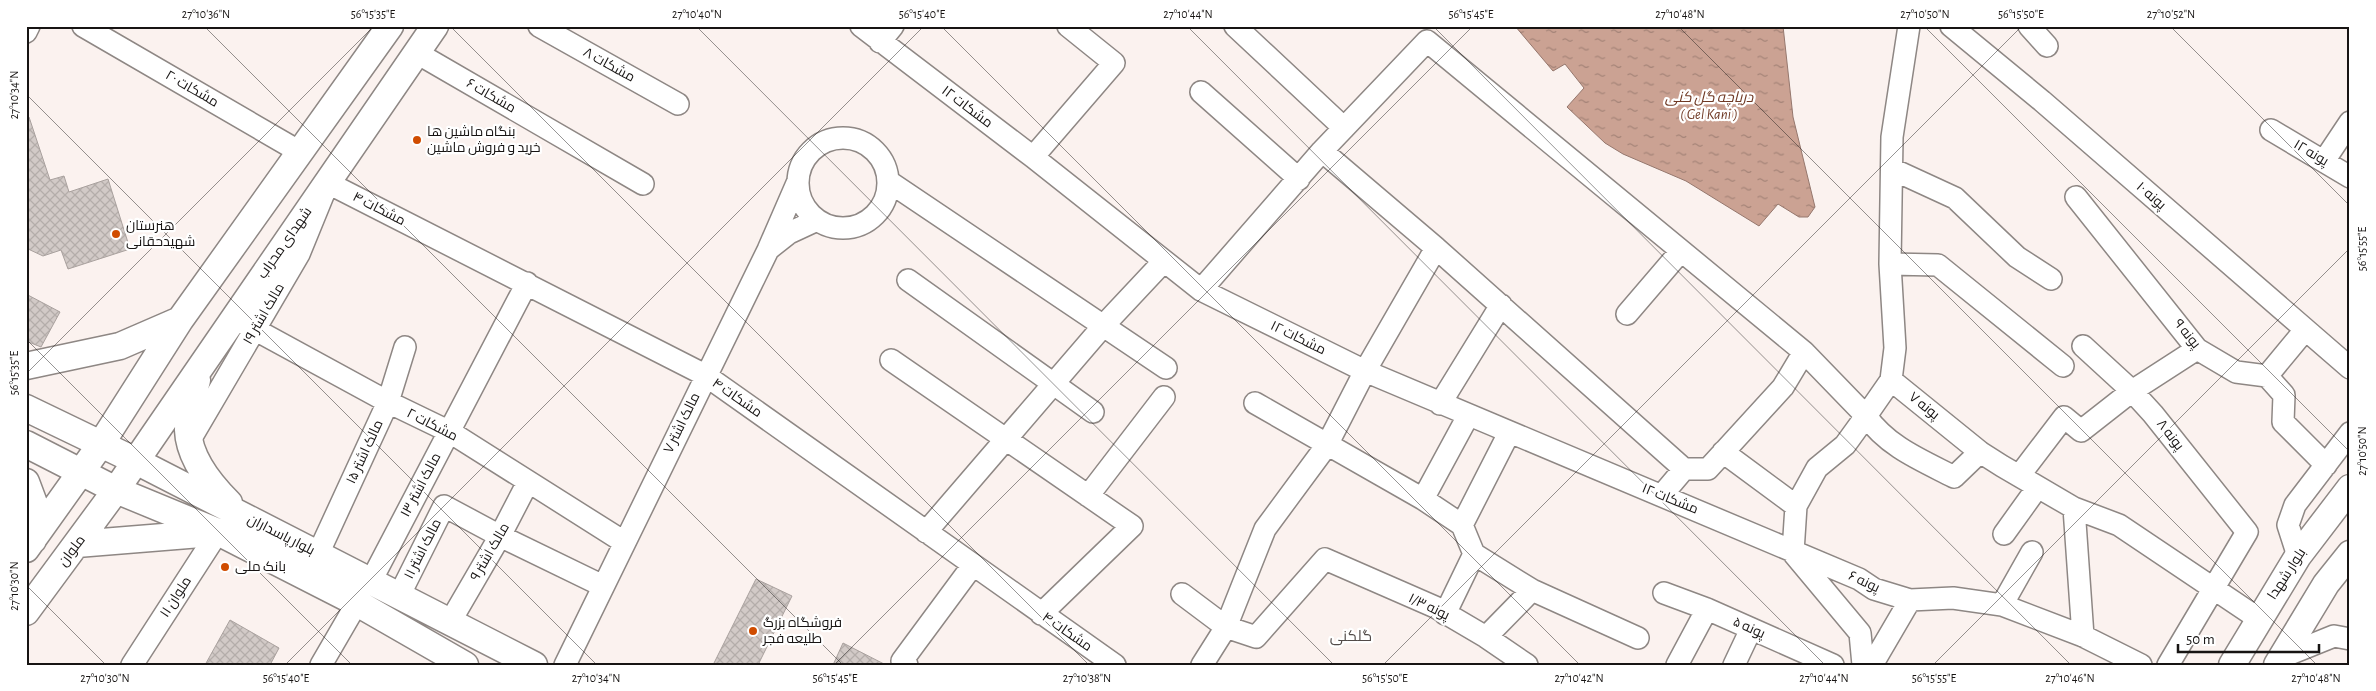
<svg xmlns="http://www.w3.org/2000/svg" width="2376" height="691" viewBox="0 0 2376 691" font-family="'Alegreya Sans',Cairo,sans-serif">
  <defs>
    <pattern id="water-ripples" width="26" height="14" patternUnits="userSpaceOnUse" patternTransform="scale(1.25)"><rect width="26" height="14" fill="#cba293"/><path d="M2 4q2-2 4 0t4 0M15 11q2-2 4 0t4 0" fill="none" stroke="#a48377"/></pattern>
    <pattern id="building-cross-hatch" width="8" height="8" patternUnits="userSpaceOnUse" patternTransform="scale(1.25)"><rect width="8" height="8" fill="#d2cac7"/><path d="M0 0l8 8M0 8l8-8" fill="none" stroke="#b4adaa"/></pattern>
  </defs>
  <rect width="100%" height="100%" fill="#fbf2ef"/>
  <path fill="url(#water-ripples)" stroke="#95776d" d="M1515,26H1783L1793,117L1815,207L1808,217H1799L1778,204L1759,226L1686,181L1623,154L1605,143L1567,107L1584,88L1565,64L1553,71Z"/>
  <path fill="url(#building-cross-hatch)" stroke="#a9a19e" d="M29,117L50,180L64,176L69,192L108,179L130,249L68,269L61,250L43,256L26,248V118Z
    M26,294L60,312L41,347L26,341Z
    M756,579L792,596L758,665H713Z
    M230,620L279,648L270,665H205Z
    M843,643L886,665H833Z"/>
  <g fill="none" stroke-linecap="round" stroke-linejoin="round">
    <g stroke="#8e8784" stroke-width="24">
      <path id="minor" d="M83,26L300,152
        M539,26L678,104
        M861,26L1033,157L1201,290L1365,371L1859,579L1874,589L1910,600L1953,598L2002,605L2083,636L2141,665
        M1235,26L1344,128
        M1909,26L1892,137L1890,264L1895,348L1891,380L1980,452L2002,466L2074,508L2119,525L2259,619
        M1951,26L2042,101L2350,368
        M2029,26L2047,46
        M26,32L29,26
        M880,42L893,26
        M417,53L643,184
        M1201,92L1299,179
        M2271,130L2350,177
        M798 183a45 45 0 1 1 90 0a45 45 0 1 1-90 0Z
        M1322,151L1436,248L1684,469L1662,495
        M1033,157L1114,63L1068,26
        M2324,161L2350,122
        M1892,169L1955,198L2017,257L2051,279
        M888,181L1166,368
        M2076,197L2197,349L2236,372L2267,376L2284,395L2283,422L2326,465
        M770,248L789,233L817,220
        M1890,264L1938,265L2063,366
        M908,280L1093,412
        M1201,290L1322,151L1427,41L1804,352L1866,416L1845,445L1817,468L1796,506L1793,552
        M1627,314L1681,251
        M243,323L388,402L450,432L624,542
        M2083,346L2132,391L2153,414L2247,532L2168,665
        M891,360L1132,526L1041,614
        M2267,376L2305,330
        M1891,380L1866,416C1888,447 1921,460 1954,477L1980,452
        M1255,403L1423,499L1462,525L1474,554L1532,590L1486,637
        M1440,404L1501,305
        M190,440L299,254L328,183L705,375L1115,665
        M1723,452L1796,506
        M1684,469H1708L1783,387L1804,352
        M2019,476L2064,417L2081,431L2132,391L2197,349
        M1088,496L1164,397
        M1423,499L1468,416
        M2074,508L2083,636
        M1462,525L1509,433
        M926,532L1104,325L1164,261
        M2004,534L2037,488
        M318,554L388,402L405,347
        M1794,554L1860,633L1863,665
        M2298,556L2288,525L2295,505L2350,433
        M371,581L527,283
        M1532,590L1638,638
        M1664,593L1707,609L1833,665
        M1182,594L1226,627L1256,637L1325,559L1435,607L1486,637L1527,665
        M399,596L444,506L500,536L603,586
        M2002,605L2032,552
        M1445,614L1474,554
        M450,622L500,536L528,482
        M2282,657L2334,636L2350,639
        M132,665L218,532
        M321,665L357,603
        M565,665L768,250L798,181
        M907,665L902,661L973,565
        M1202,665L1226,627L1265,529L1327,445L1365,371L1436,248
        M1677,665L1707,609
        M1734,665L1751,629
        M1872,665L1910,600"/>
    </g>
    <g stroke="#8e8784" stroke-width="29">
      <path id="major" d="M26,366L120,346L180,320
        M197,380C193,396 188,413 188,430C189,457 210,484 229,503
        M26,408L136,461L534,665
        M26,444L116,490L218,532L357,603L465,665
        M26,482L35,506L33,540
        M77,544L213,533
        M26,549L101,444L180,320L390,26
        M26,612L116,490L435,26
        M2232,665L2298,556L2350,488
        M2277,665L2326,584L2350,554"/>
    </g>
    <use href="#minor" stroke="#fff" stroke-width="21"/>
    <use href="#major" stroke="#fff" stroke-width="26"/>
  </g>
  <path fill="none" stroke="#171413" stroke-width="1" stroke-opacity="0.45" d="M204,26L843,665M450,26L1089,665M696,26L1334,665M941,26L1580,665M1187,26L1825,665M1433,26L2071,665M1678,26L2317,665M1924,26L2350,452M2170,26L2350,206M26,94L597,665M26,339L352,665M26,374L374,26M26,585L106,665M285,665L924,26M834,665L1473,26M1383,665L2022,26M1933,665L2350,248"/>
  <g fill="#d04c00" stroke="#fff" stroke-width="2">
    <circle cx="417" cy="140" r="5"/>
    <circle cx="116" cy="234" r="5"/>
    <circle cx="225" cy="567" r="5"/>
    <circle cx="753" cy="631" r="5"/>
  </g>
  <g text-anchor="middle" dominant-baseline="central" stroke-width="4.5" stroke-linejoin="round" paint-order="stroke">
    <g font-size="14" fill="#171413" stroke="#fff">
      <text transform="translate(609 65) rotate(29)">مشکات ۸</text>
      <text transform="translate(192 89) rotate(30)">مشکات ۲۰</text>
      <text transform="translate(491 96) rotate(30)">مشکات ۶</text>
      <text transform="translate(967 107) rotate(37)">مشکات ۱۲</text>
      <text transform="translate(2311 153) rotate(31)">پونه ۱۲</text>
      <text transform="translate(2151 196) rotate(41)">پونه ۱۰</text>
      <text transform="translate(379 209) rotate(27)">مشکات ۴</text>
      <text transform="translate(285 243) rotate(-55)">شهدای محراب</text>
      <text transform="translate(264 314) rotate(-60)">مالک اشتر ۱۹</text>
      <text transform="translate(2187 334) rotate(51)">پونه ۹</text>
      <text transform="translate(1298 338) rotate(26)">مشکات ۱۲</text>
      <text transform="translate(737 398) rotate(35)">مشکات ۴</text>
      <text transform="translate(1924 406) rotate(39)">پونه ۷</text>
      <text transform="translate(682 423) rotate(-64)">مالک اشتر ۷</text>
      <text transform="translate(432 425) rotate(27)">مشکات ۲</text>
      <text transform="translate(2170 435) rotate(52)">پونه ۸</text>
      <text transform="translate(365 452) rotate(-65)">مالک اشتر ۱۵</text>
      <text transform="translate(421 485) rotate(-62)">مالک اشتر ۱۳</text>
      <text transform="translate(1670 499) rotate(22)">مشکات ۱۲</text>
      <text transform="translate(281 535) rotate(27)">بلوار پاسداران</text>
      <text transform="translate(423 549) rotate(-63)">مالک اشتر ۱۱</text>
      <text transform="translate(72 551) rotate(-53)">ملوان</text>
      <text transform="translate(490 552) rotate(-60)">مالک اشتر ۹</text>
      <text transform="translate(2287 574) rotate(-57)">بلوار شهدا</text>
      <text transform="translate(1864 582) rotate(25)">پونه ۶</text>
      <text transform="translate(176 597) rotate(-57)">ملوان ۱۱</text>
      <text transform="translate(1429 607) rotate(26)">پونه ۱/۳</text>
      <text transform="translate(1749 628) rotate(24)">پونه ۵</text>
      <text transform="translate(1067 632) rotate(35)">مشکات ۴</text>
    </g>
    <g font-size="14" fill="#171413" stroke="#fff" text-anchor="start">
      <text x="427" y="132">بنگاه ماشین ها<tspan x="427" dy="16">خرید و فروش ماشین</tspan></text>
      <text x="126" y="226">هنرستان<tspan x="126" dy="16">شهیدحقانی</tspan></text>
      <text x="235" y="567">بانک ملی</text>
      <text x="763" y="623">فروشگاه بزرگ<tspan x="763" dy="16">طلیعه فجر</tspan></text>
    </g>
    <g font-size="15" font-style="italic" fill="#6f3823" stroke="#fff">
      <text x="1709" y="97">دریاچه گل کنی<tspan x="1709" dy="17">( Gel Kani )</tspan></text>
    </g>
    <g font-size="15" fill="#524b49" stroke="#fff">
      <text x="1351" y="636">گلکنی</text>
    </g>
  </g>
  <rect width="2376" height="691" fill="none" stroke="#ffffff" stroke-width="55"/>
  <path d="M2178 644v8h141v-8" fill="none" stroke="#171413" stroke-width="2.5"/>
  <text x="2186" y="644" font-size="15" fill="#171413" stroke="#ffffff" stroke-width="4" paint-order="stroke">50 m</text>
  <rect x="28" y="28" width="2320" height="636" fill="none" stroke="#171413" stroke-width="2"/>
  <g font-size="12" text-anchor="middle" fill="#171413">
    <text x="206" y="18">27°10'36"N</text>
    <text x="373" y="18">56°15'35"E</text>
    <text x="697" y="18">27°10'40"N</text>
    <text x="922" y="18">56°15'40"E</text>
    <text x="1188" y="18">27°10'44"N</text>
    <text x="1471" y="18">56°15'45"E</text>
    <text x="1680" y="18">27°10'48"N</text>
    <text x="1925" y="18">27°10'50"N</text>
    <text x="2021" y="18">56°15'50"E</text>
    <text x="2171" y="18">27°10'52"N</text>
    <text transform="translate(14 95) rotate(-90)" y="4">27°10'34"N</text>
    <text transform="translate(2362 249) rotate(-90)" y="4">56°15'55"E</text>
    <text transform="translate(14 373) rotate(-90)" y="4">56°15'35"E</text>
    <text transform="translate(2362 451) rotate(-90)" y="4">27°10'50"N</text>
    <text transform="translate(14 586) rotate(-90)" y="4">27°10'30"N</text>
    <text x="105" y="682">27°10'30"N</text>
    <text x="286" y="682">56°15'40"E</text>
    <text x="596" y="682">27°10'34"N</text>
    <text x="835" y="682">56°15'45"E</text>
    <text x="1087" y="682">27°10'38"N</text>
    <text x="1385" y="682">56°15'50"E</text>
    <text x="1579" y="682">27°10'42"N</text>
    <text x="1824" y="682">27°10'44"N</text>
    <text x="1934" y="682">56°15'55"E</text>
    <text x="2070" y="682">27°10'46"N</text>
    <text x="2316" y="682">27°10'48"N</text>
  </g>
</svg>
